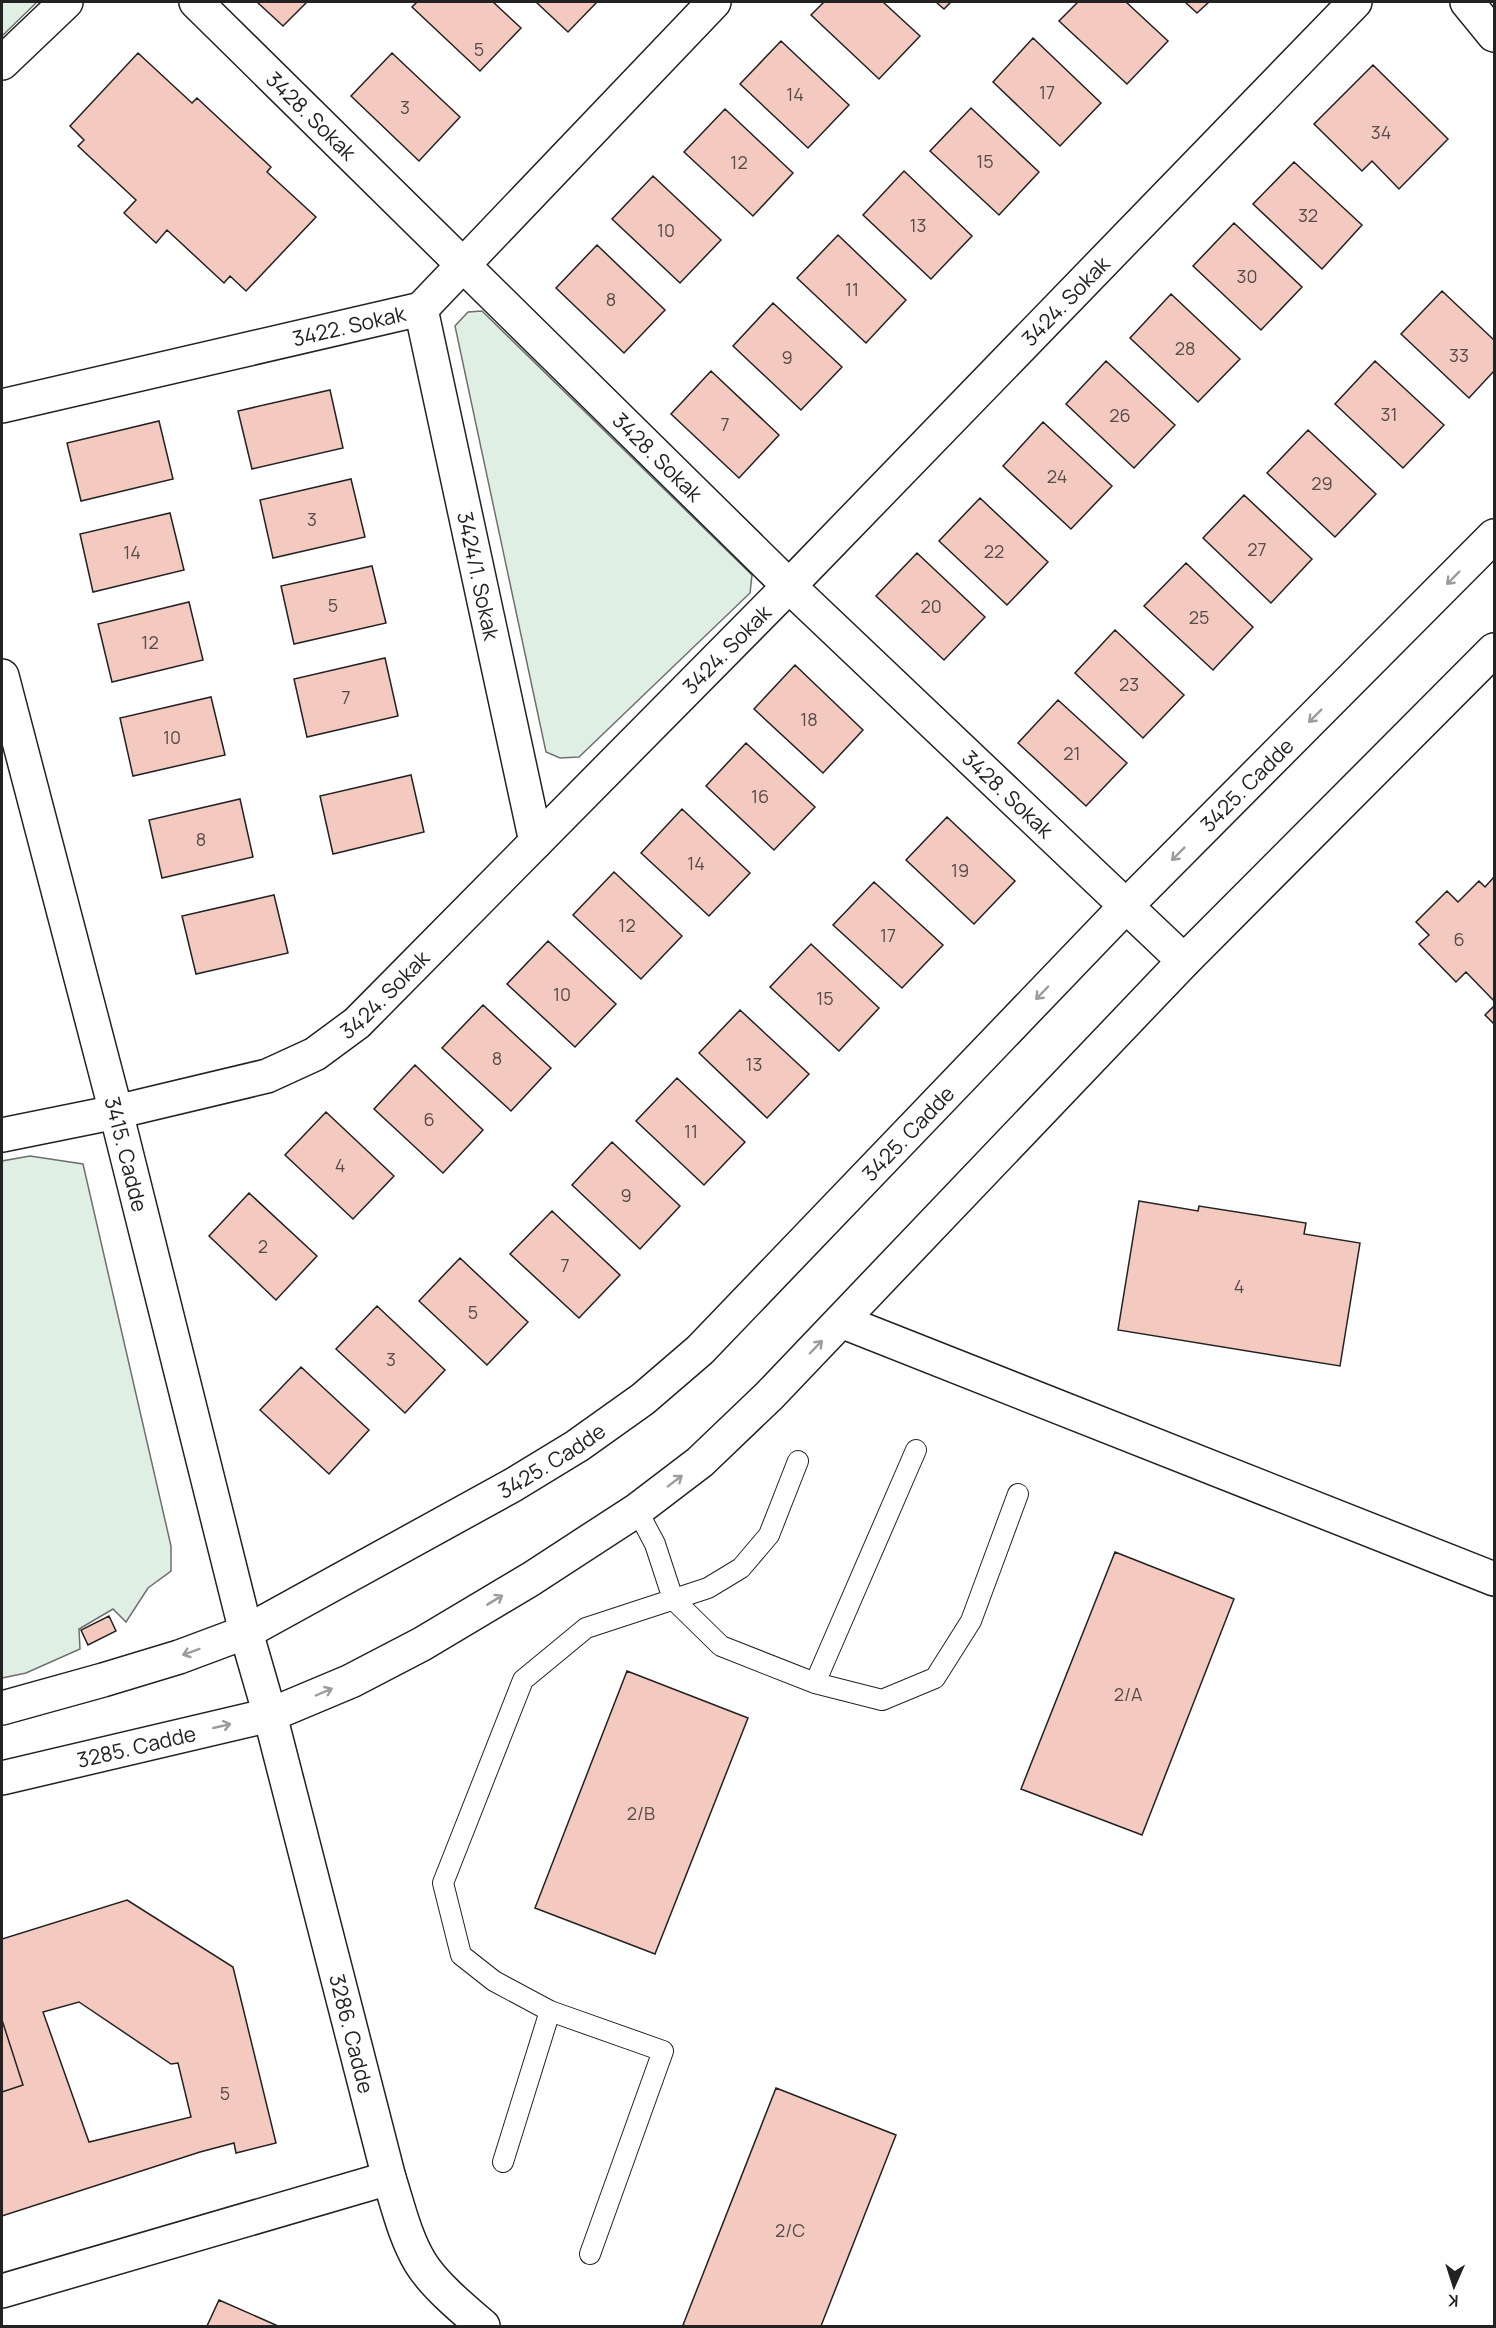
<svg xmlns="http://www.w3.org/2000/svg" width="1496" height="2328" viewBox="0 0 1496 2328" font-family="Manrope,sans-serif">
  <rect width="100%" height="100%" fill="#fff"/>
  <path fill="#e0efe3" stroke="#6f6f6f" stroke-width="1.5" d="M2,2H37L2,36Z
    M482,311L752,575L750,593L579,757L560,758L546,752L455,326L468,312Z
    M30,1156L83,1164L171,1546V1571L148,1588L126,1622L113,1609L79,1629L80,1649L26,1673L2,1678V1161Z"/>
  <path fill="#f3c9c0" stroke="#222" stroke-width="1.5" fill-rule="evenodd" d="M257,2H307L283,26Z
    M417,2H493L521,28L480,71L412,7Z
    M536,2H597L568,32Z
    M824,2H883L920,36L879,79L811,15Z
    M936,2H951L944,9Z
    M1078,2H1126L1168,41L1127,84L1059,21Z
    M1185,2H1209L1197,13Z
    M1033,38L1101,103L1060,146L993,82Z
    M781,41L849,105L808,148L740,84Z
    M138,53L192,103L197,98L271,167L267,172L316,217L246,291L230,276L224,283L167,230L156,243L124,213L136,200L78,146L84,140L70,126Z
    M392,53L460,117L419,161L351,96Z
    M1373,65L1448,139L1399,189L1372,161L1362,171L1314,124Z
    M971,108L1039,172L999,215L930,151Z
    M725,109L793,173L753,216L684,152Z
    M1294,162L1362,225L1322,269L1253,204Z
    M904,171L972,236L931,279L863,215Z
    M653,176L721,240L680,283L612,219Z
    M1234,223L1302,287L1261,330L1193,266Z
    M838,235L906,300L866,343L797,278Z
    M597,245L665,310L624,353L556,288Z
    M1442,291L1494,340V371L1469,398L1401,334Z
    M1171,294L1240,359L1198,402L1130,338Z
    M773,303L842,367L801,410L733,346Z
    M1106,361L1175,425L1134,468L1066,404Z
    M1375,361L1444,425L1403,468L1335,404Z
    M711,371L779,435L739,478L671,414Z
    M330,390L343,448L252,469L238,411Z
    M159,421L173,479L81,501L67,443Z
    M1043,422L1112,486L1071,529L1003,466Z
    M1308,430L1376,494L1335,537L1267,473Z
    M351,479L365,537L273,558L260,500Z
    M1244,495L1312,559L1271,603L1203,538Z
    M980,498L1048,562L1007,605L939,541Z
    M170,513L184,570L93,592L80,534Z
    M917,553L985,617L944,660L876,596Z
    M1186,563L1253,627L1213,670L1144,606Z
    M372,566L386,623L294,644L281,586Z
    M189,602L203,660L112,682L98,624Z
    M1115,630L1184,695L1143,738L1075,673Z
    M385,658L398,716L307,737L294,679Z
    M795,665L863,730L823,773L754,709Z
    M211,697L225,755L133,776L120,718Z
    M1058,700L1127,763L1086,806L1018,743Z
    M746,743L815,807L774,850L706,786Z
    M411,775L424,832L333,854L320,796Z
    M240,799L253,857L162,878L149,820Z
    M682,809L750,873L709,916L641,853Z
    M947,817L1015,881L974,924L906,860Z
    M614,872L682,936L641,979L573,915Z
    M1494,877V1001L1466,972L1456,982L1419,944L1429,935L1416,922L1447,891L1458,902L1479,881L1485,887Z
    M874,882L943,945L902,988L833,925Z
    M274,895L288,953L196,974L182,916Z
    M548,941L616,1004L575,1047L507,984Z
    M811,944L879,1008L839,1051L770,987Z
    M483,1005L551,1068L511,1111L442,1048Z
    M1494,1006V1024L1485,1015Z
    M740,1010L809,1074L767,1118L699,1053Z
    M415,1065L483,1130L443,1173L374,1109Z
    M677,1078L745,1142L704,1185L636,1121Z
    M326,1112L394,1176L353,1219L285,1155Z
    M612,1142L680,1206L640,1249L572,1185Z
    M249,1193L317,1256L276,1300L209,1236Z
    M1139,1201L1198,1211L1199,1206L1306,1223L1304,1234L1360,1243L1340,1366L1118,1330Z
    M552,1211L620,1275L579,1318L510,1254Z
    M460,1258L528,1322L487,1365L419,1301Z
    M377,1306L445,1370L405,1413L336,1349Z
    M301,1367L369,1430L329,1474L260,1410Z
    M1115,1552L1234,1599L1142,1835L1021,1789Z
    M109,1616L116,1631L88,1645L81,1630Z
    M627,1671L748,1718L655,1954L535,1908Z
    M127,1900L233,1967L276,2143L236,2153L234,2143L200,2152L2,2216V2092L23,2085L2,2020V1939ZM79,2002L171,2064L178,2063L191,2117L89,2142L43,2012Z
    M2,2020L23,2085L2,2092Z
    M776,2088L896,2135L821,2326H686L683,2325Z
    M219,2300L278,2326H207Z"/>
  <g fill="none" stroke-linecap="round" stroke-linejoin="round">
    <g stroke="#222" stroke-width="22">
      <path id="service" d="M637,1510L655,1544L673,1599L721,1646L815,1683L882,1700L935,1678L971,1621L1018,1494
        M815,1683L916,1450
        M503,2162L550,2011
        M590,2254L663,2051L550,2011L494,1981L461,1955L443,1883L523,1680L586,1628L708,1588L741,1568L769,1535L798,1461"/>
    </g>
    <g stroke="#222" stroke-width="36">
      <g id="minor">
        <path id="s1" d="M196,2L789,586L1184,961"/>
        <path d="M1467,2L1494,35"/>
        <path d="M2,63L66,2"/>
        <path id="s2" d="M421,309L536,842"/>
        <path id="s3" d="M2,406L421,309L714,2"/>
        <path id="s4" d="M2,676L116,1112L246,1632L270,1715L389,2178C398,2206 405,2237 420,2262C433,2284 463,2309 483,2326"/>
        <path id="s5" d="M2,1135L116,1112L267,1076L315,1054L357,1023L789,586L1355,2"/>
        <path d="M841,1321L1494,1579"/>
        <path id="s6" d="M2,1708L103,1680L179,1657L246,1632L513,1485L577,1446L643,1399L700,1350L1126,906L1494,536"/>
        <path id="s7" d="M2,1778L270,1715L351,1681L422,1644L531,1579L637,1510L700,1462L769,1396L1184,961L1494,650"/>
        <path d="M2,2291L389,2178"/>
      </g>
    </g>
    <use href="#service" stroke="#fff" stroke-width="20"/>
    <use href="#minor" stroke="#fff" stroke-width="33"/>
  </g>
  <defs><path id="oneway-shaft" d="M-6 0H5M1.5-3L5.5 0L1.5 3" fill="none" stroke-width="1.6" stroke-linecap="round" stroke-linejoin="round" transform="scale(1.5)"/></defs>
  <g stroke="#9c9c9c">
    <use href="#oneway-shaft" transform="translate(1453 578) rotate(135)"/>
    <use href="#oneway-shaft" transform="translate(1315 716) rotate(135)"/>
    <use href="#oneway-shaft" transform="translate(1178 854) rotate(135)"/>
    <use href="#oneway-shaft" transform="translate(1042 993) rotate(134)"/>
    <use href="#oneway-shaft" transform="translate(816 1347) rotate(-46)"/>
    <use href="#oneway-shaft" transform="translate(675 1481) rotate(-37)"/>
    <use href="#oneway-shaft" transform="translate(495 1600) rotate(-31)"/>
    <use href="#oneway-shaft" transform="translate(191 1652) rotate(160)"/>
    <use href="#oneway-shaft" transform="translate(324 1692) rotate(-23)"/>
    <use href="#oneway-shaft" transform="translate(222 1726) rotate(-13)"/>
  </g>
  <g text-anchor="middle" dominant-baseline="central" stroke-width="4.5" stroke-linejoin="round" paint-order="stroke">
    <g font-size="18" fill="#564c4a">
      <text x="479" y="49">5</text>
      <text x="1047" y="92">17</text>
      <text x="795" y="94">14</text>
      <text x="405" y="107">3</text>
      <text x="1381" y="132">34</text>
      <text x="985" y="161">15</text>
      <text x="739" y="162">12</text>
      <text x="1308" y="215">32</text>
      <text x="918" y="225">13</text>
      <text x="666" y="230">10</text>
      <text x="1247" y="276">30</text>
      <text x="852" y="289">11</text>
      <text x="611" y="299">8</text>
      <text x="1185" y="348">28</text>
      <text x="1459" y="355">33</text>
      <text x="787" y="357">9</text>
      <text x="1389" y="414">31</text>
      <text x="1120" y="415">26</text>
      <text x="725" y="424">7</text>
      <text x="1057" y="476">24</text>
      <text x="1322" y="483">29</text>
      <text x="312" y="519">3</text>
      <text x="1257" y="549">27</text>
      <text x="994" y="551">22</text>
      <text x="132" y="552">14</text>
      <text x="333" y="605">5</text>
      <text x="931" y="606">20</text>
      <text x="1199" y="617">25</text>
      <text x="150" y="642">12</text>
      <text x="1129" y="684">23</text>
      <text x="346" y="697">7</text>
      <text x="809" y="719">18</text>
      <text x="172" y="737">10</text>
      <text x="1072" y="753">21</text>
      <text x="760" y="796">16</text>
      <text x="201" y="839">8</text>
      <text x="696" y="863">14</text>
      <text x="960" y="870">19</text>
      <text x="627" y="925">12</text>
      <text x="888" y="935">17</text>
      <text x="1459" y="939">6</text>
      <text x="562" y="994">10</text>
      <text x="825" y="998">15</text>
      <text x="497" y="1058">8</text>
      <text x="754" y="1064">13</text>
      <text x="429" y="1119">6</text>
      <text x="691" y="1131">11</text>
      <text x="340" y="1165">4</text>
      <text x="626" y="1195">9</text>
      <text x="263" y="1246">2</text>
      <text x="565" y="1265">7</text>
      <text x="1239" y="1286">4</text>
      <text x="473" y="1312">5</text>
      <text x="391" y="1359">3</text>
      <text x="1128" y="1694">2/A</text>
      <text x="641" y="1813">2/B</text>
      <text x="225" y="2093">5</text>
      <text x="790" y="2230">2/C</text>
    </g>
    <g font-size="21" fill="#222" stroke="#fff">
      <text stroke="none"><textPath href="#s1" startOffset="162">3428. Sokak</textPath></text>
      <text stroke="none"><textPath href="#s5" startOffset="1388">3424. Sokak</textPath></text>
      <text stroke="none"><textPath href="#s3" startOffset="356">3422. Sokak</textPath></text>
      <text stroke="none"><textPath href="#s1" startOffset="648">3428. Sokak</textPath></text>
      <text stroke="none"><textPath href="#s2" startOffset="273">3424/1. Sokak</textPath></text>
      <text stroke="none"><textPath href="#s5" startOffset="902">3424. Sokak</textPath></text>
      <text stroke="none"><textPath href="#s6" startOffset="1578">3425. Cadde</textPath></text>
      <text stroke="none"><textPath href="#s1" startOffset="1134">3428. Sokak</textPath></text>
      <text stroke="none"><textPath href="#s5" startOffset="416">3424. Sokak</textPath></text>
      <text stroke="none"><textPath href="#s6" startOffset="1092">3425. Cadde</textPath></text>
      <text stroke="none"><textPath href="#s4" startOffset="494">3415. Cadde</textPath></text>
      <text stroke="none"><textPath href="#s6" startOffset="606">3425. Cadde</textPath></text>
      <text stroke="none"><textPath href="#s7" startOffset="138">3285. Cadde</textPath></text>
      <text stroke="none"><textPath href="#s4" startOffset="1402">3286. Cadde</textPath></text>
    </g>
  </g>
  <rect width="1496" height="2328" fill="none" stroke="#222222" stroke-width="6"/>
  <g transform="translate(1454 2286) rotate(183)" stroke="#ffffff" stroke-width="4.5" paint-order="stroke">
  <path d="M0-4.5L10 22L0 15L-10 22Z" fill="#222222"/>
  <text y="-9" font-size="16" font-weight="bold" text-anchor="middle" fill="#222222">K</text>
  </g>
</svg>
